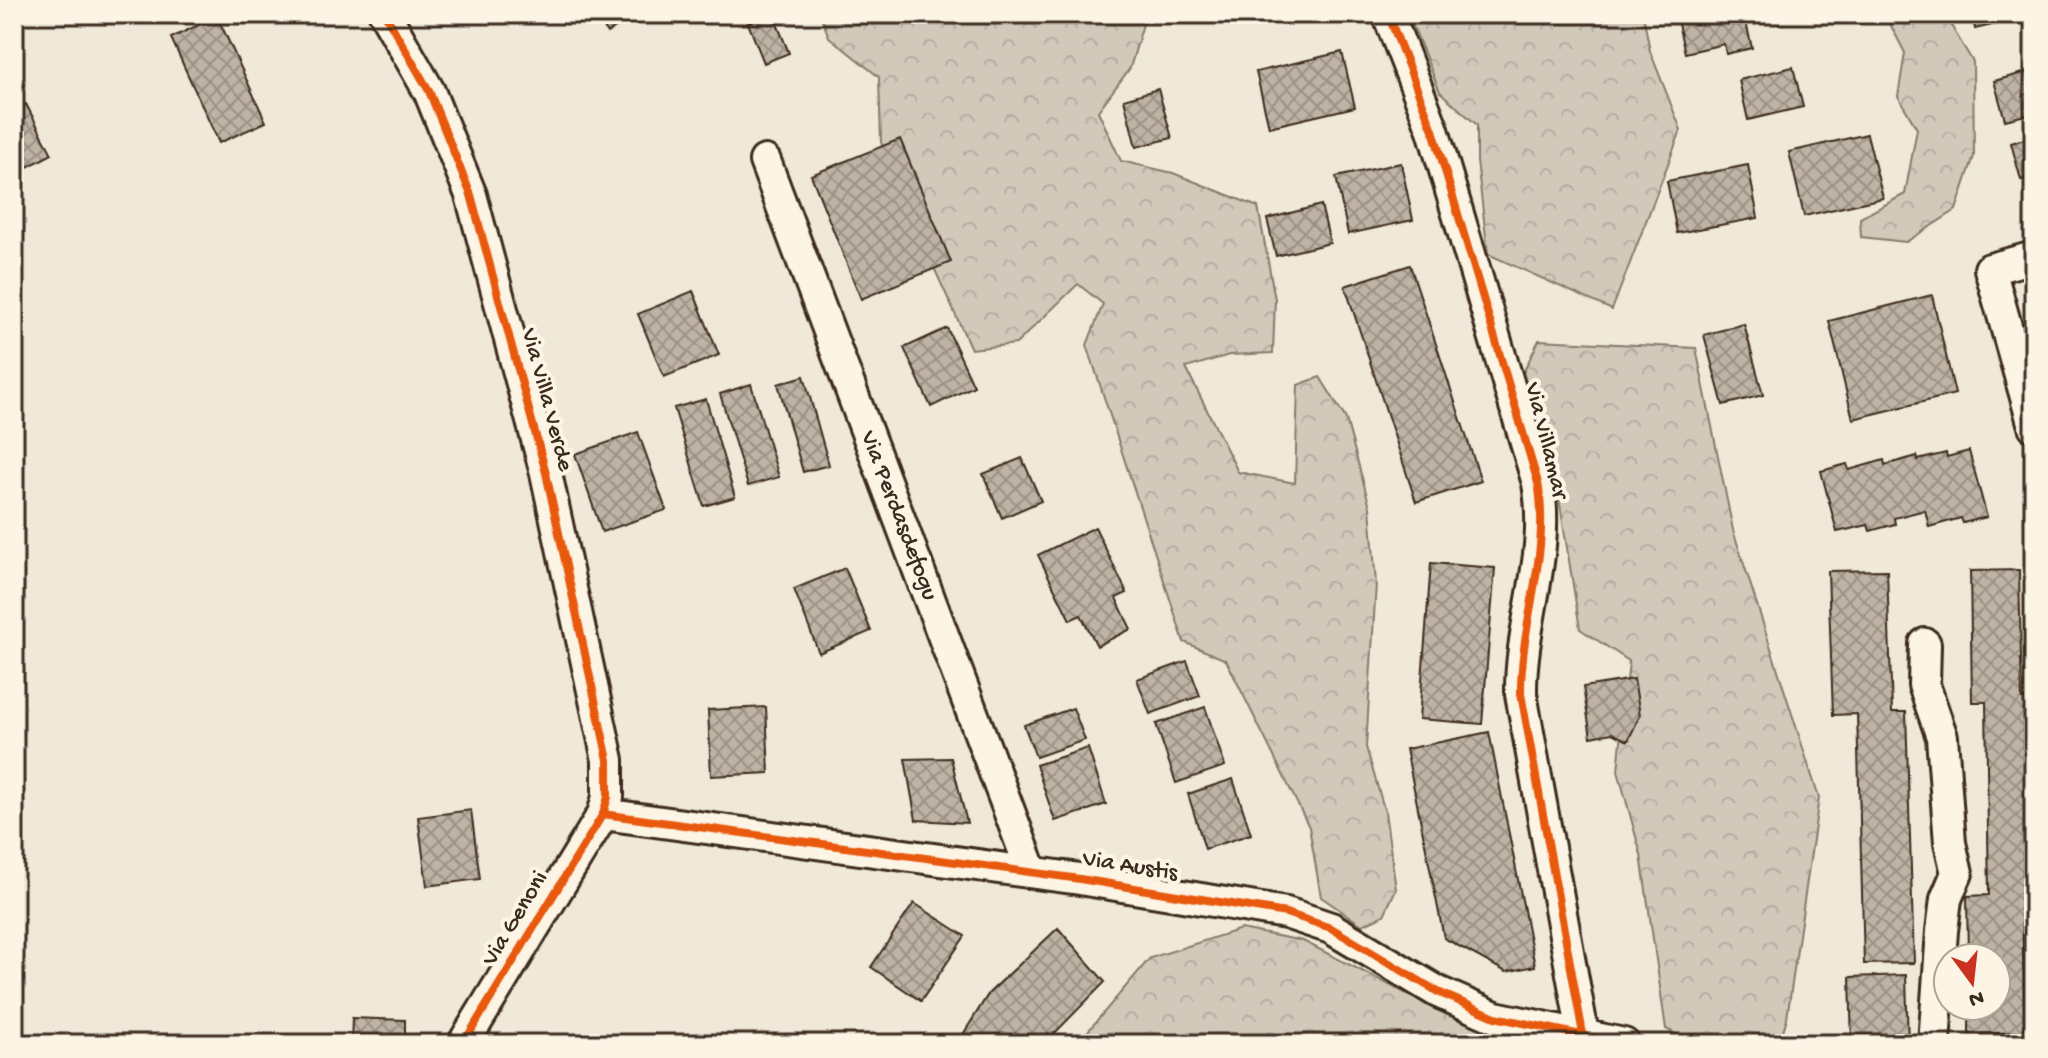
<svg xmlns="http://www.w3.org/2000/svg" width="2048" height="1058" viewBox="0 0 2048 1058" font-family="'Gochi Hand',sans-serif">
  <defs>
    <pattern id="forest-crowns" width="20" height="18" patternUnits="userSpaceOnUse" patternTransform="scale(2)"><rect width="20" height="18" fill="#d2c9ba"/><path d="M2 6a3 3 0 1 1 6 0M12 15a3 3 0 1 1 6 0" fill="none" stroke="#b5ad9f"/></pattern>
    <pattern id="building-cross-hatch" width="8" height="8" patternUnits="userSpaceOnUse" patternTransform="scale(2)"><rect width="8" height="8" fill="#beb3a4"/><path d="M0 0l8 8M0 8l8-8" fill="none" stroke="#9c9285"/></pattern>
  </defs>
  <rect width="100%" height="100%" fill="#f0e9d9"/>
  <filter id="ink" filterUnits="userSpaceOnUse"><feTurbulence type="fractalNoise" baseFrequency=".0125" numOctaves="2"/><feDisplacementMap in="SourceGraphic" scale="16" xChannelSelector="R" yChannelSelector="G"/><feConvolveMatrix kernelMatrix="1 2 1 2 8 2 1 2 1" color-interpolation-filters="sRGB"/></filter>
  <g filter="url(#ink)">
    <path fill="url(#forest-crowns)" stroke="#867a6c" stroke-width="2" d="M820,14H1146L1130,68L1098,111L1121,161L1173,173L1258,207L1275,299L1273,353L1229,355L1186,368L1238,472L1295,483L1298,385L1320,377L1346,419L1370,507L1376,584L1366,747L1385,812L1396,889L1384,915L1362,925L1321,897L1309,827L1226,660L1184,642L1087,345L1103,304L1078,284L1016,344L971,349L895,182L881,142L879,77L829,37Z
      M1408,14H1643L1650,51L1681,130L1612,310L1488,254L1477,161V125L1440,92Z
      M1885,14H1944L1973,62L1974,156L1956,210L1906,242L1861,237L1860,218L1905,194L1917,129L1898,96L1905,53Z
      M1539,340L1696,348L1733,530L1819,798L1787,1018L1779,1044H1697L1666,1029L1641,855L1618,771L1629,661L1580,629L1559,498L1519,381Z
      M1241,929L1303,941L1419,1000L1511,1037L1508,1044H1077L1150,958Z"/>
    <path fill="url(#building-cross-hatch)" stroke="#3b2a1e" stroke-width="2" d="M596,14H640L607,33Z
      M773,14L789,53L764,63L748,23Z
      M1704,14H1744L1752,48L1726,54L1724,44L1685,53L1677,20Z
      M1972,14H2034V15L1975,29Z
      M217,16L266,122L219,143L171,38Z
      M1342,52L1355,107L1269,127L1256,72Z
      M1793,67L1803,107L1748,120L1739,80Z
      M2034,70V113L2005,120L1994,81Z
      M1158,89L1172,138L1136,147L1124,99Z
      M26,104L52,154L22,170L14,155V110Z
      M1867,134L1883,198L1804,216L1789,152Z
      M2034,136V177L2021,180L2011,143Z
      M900,139L951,262L861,299L811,175Z
      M1401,163L1413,220L1348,234L1336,177Z
      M1748,165L1758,218L1677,233L1667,181Z
      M1321,205L1330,243L1276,256L1267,219Z
      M1410,265L1481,481L1416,502L1345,286Z
      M693,291L719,355L664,377L638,314Z
      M1932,295L1955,394L1853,419L1829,321Z
      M1744,324L1763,395L1723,405L1704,335Z
      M947,328L974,386L931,407L904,348Z
      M804,376L829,465L803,472L778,384Z
      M751,384L779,477L748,486L720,394Z
      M706,399L735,497L704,506L674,408Z
      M638,432L666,510L602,532L575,454Z
      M1969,451L1987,517L1963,523L1961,518L1929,527L1925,510L1894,518L1895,524L1870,531L1868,525L1837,532L1821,471L1847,464L1849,470L1884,460L1885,465L1917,456L1918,460L1946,453L1947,457Z
      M1022,458L1041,501L1002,518L983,474Z
      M1095,527L1127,593L1116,598L1131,629L1097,646L1081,615L1070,620L1038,555Z
      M1431,563L1495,568L1482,724L1419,719Z
      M845,568L871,631L819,653L794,589Z
      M1887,570L1892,712H1906L1914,963L1864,964L1857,714L1833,715L1828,571Z
      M2019,570L2022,699H2034V900H2022L2025,1032L1969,1034V1006H1996V958H1968L1967,896L1989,895L1986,702H1972L1970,571Z
      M1187,661L1200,696L1150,714L1137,679Z
      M1634,679L1640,715L1628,741L1612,733L1591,737L1583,687Z
      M766,707L769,773L711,776L708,710Z
      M1205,707L1225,766L1176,783L1156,724Z
      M1073,708L1085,740L1036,757L1024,725Z
      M1489,732L1535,966L1506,972L1444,938L1406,749Z
      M1088,748L1106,804L1055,821L1036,765Z
      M951,758L967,823L916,820L905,759Z
      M1233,779L1251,834L1205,849L1188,794Z
      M471,810L480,879L427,886L418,817Z
      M914,903L965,936L921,1001L871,967Z
      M1058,928L1105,982L1044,1044H957L989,993Z
      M1906,975L1908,1044H1852L1850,977Z
      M352,1018L405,1020V1044H351Z"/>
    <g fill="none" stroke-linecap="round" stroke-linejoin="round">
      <g stroke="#3b2a1e" stroke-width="36">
        <path id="street" d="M385,14L429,91L471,195L546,473L608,760V797L603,814L463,1044
          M1388,14L1433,130L1538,483C1551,555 1520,622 1521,694L1583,1034
          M765,161L1032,872
          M2034,257L1990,269L2034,426
          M1925,644L1924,685L1942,737L1950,843L1957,873L1946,899L1942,931L1934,1044
          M603,814L1080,879L1286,913L1331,928L1438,992L1495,1017L1624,1044"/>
      </g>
      <use href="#street" stroke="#fcf5e5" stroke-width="30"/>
      <g stroke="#fcf5e5" stroke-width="13">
        <path id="cycleway" d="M385,14L429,91L471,195L546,473L608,760V797L603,814L463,1044
          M1388,14L1433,130L1538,483C1551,555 1520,622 1521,694L1583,1034
          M603,814L1080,879L1286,913L1331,928L1438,992L1495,1017L1624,1044"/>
      </g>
      <use href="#cycleway" stroke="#e8590c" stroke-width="8"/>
    </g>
  </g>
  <g text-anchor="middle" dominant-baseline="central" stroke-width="8" stroke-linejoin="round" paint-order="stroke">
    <g font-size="24" fill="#3b2a1e" stroke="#fcf5e5">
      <text transform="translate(546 400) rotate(75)">Via Villa Verde</text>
      <text transform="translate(1545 441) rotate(76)">Via Villamar</text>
      <text transform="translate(898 516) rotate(69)">Via Perdasdefogu</text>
      <text transform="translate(1130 867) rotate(9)">Via Austis</text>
      <text transform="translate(516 919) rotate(-59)">Via Genoni</text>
    </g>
  </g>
  <rect width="2048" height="1058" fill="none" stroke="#fcf5e5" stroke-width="48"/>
  <rect x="24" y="24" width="2000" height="1010" fill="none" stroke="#3b2a1e" stroke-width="3" filter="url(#ink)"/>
  <g transform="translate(1972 982) rotate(165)"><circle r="38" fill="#fcf5e5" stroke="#afa495" stroke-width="2"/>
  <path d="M0-6L14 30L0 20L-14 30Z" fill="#c8321e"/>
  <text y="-12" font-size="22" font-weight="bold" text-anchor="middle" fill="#3b2a1e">N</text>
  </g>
</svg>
